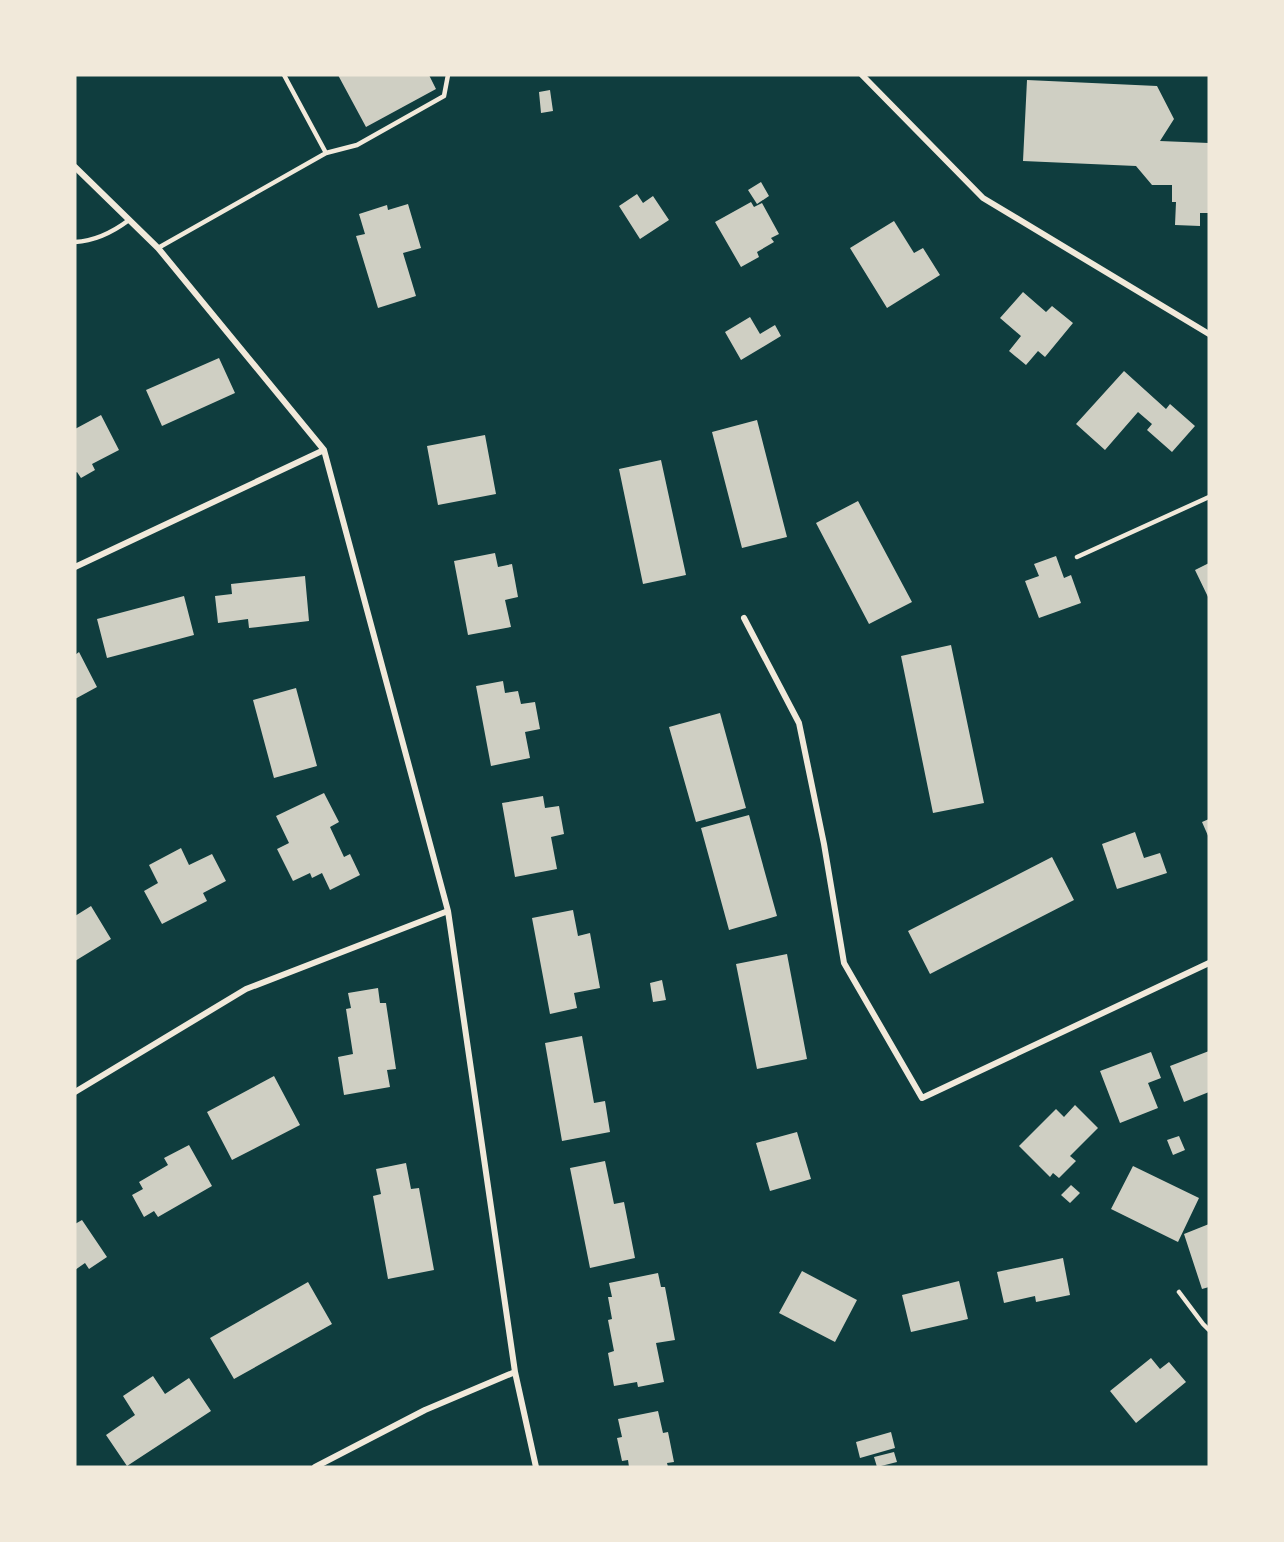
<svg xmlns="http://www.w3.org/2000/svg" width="1284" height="1542" viewBox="0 0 1284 1542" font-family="Ubuntu,sans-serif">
  <rect width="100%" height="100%" fill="#0f3d3e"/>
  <path fill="#cfcfc3" d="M338,75H429L436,89L366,127Z
    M1027,80L1157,86L1174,119L1160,141L1209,143V213H1200V226L1175,225L1176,202H1172V185H1152L1136,166L1023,161Z
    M550,90L553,111L541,113L539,92Z
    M761,182L769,196L757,204L748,190Z
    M637,194L643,203L653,196L669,220L640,239L619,206Z
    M751,202L754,207L762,203L779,234L771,238L774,242L757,252L759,257L741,267L715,222Z
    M408,204L421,248L403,253L416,296L378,308L356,236L365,234L359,214L387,205L388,210Z
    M894,221L914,253L923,248L940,275L887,308L850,248Z
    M1023,292L1046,312L1052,306L1073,323L1045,357L1038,351L1026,365L1009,351L1021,336L1000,318Z
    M750,317L760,334L775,325L781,336L741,360L725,332Z
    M219,358L235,393L162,426L146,390Z
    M1124,371L1166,409L1170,404L1195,426L1172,452L1147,430L1152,424L1138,412L1105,450L1076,424Z
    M101,415L119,450L92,464L95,470L81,478L77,472L75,473V429Z
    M757,420L787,537L742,548L712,432Z
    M485,435L496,494L438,505L427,446Z
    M661,460L686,575L643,584L619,469Z
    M858,501L912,602L869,624L816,523Z
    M495,553L498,567L512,564L518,597L505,600L511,627L468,635L454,561Z
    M1056,556L1064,578L1071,575L1081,603L1039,618L1025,581L1039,576L1034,564Z
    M1209,563V599L1195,570Z
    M305,576L309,621L249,628L248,619L218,623L215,596L232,594L231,584Z
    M184,596L194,635L107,658L97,619Z
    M951,645L984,803L933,813L901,656Z
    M79,652L97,687L75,699V655Z
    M503,681L505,693L518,691L521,704L535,702L540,729L525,732L530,758L491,766L476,686Z
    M296,688L317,766L274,778L253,700Z
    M720,713L746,808L696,822L669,727Z
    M324,793L339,822L330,827L344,857L350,854L360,875L330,890L322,873L312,878L310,873L293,881L277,849L289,843L276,816Z
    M543,796L545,808L559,806L564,834L551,837L557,869L515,877L502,803Z
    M749,815L777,916L729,930L701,828Z
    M1209,819V838L1202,822Z
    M1135,832L1144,858L1160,853L1167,873L1117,889L1102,844Z
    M181,848L189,865L212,854L226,881L203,893L207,901L162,924L144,891L158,883L149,865Z
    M1052,857L1074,900L930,974L908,931Z
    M91,906L111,939L75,961V916Z
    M573,910L578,936L590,933L600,988L574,993L577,1008L550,1014L532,918Z
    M787,954L807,1059L757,1069L736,964Z
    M662,980L666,1000L653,1002L650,983Z
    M378,988L380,1003H386L396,1069L387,1070L390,1087L344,1095L338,1057L353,1054L346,1009L351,1008L348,993Z
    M582,1036L594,1103L605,1101L610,1132L562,1141L545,1043Z
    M1209,1051V1092L1184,1102L1170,1066Z
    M1151,1052L1161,1078L1148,1083L1158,1108L1120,1123L1100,1071Z
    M274,1076L300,1125L232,1160L207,1112Z
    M1075,1105L1098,1128L1070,1156L1076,1161L1059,1178L1053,1173L1050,1177L1019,1146L1056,1109L1064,1117Z
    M797,1132L811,1179L770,1191L756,1143Z
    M1179,1136L1185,1150L1173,1155L1167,1140Z
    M189,1145L212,1186L158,1217L154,1211L144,1217L132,1195L143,1189L139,1182L168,1165L164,1158Z
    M605,1161L614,1204L624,1202L635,1258L590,1268L570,1168Z
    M406,1163L411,1189L419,1188L434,1270L388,1279L373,1196L381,1194L376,1169Z
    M1133,1166L1199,1198L1178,1242L1111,1209Z
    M1071,1185L1080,1193L1070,1203L1061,1195Z
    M82,1220L107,1257L89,1269L85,1263L75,1270V1224Z
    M1209,1224V1287L1202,1289L1184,1234Z
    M1063,1258L1070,1295L1036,1302L1035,1296L1004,1303L997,1272Z
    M802,1271L857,1300L835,1342L779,1313Z
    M658,1273L661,1287H665L675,1340L656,1343L664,1382L638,1387L637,1382L614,1386L608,1353L614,1351L608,1320L612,1319L608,1297H612L609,1283Z
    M959,1281L968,1319L911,1332L902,1295Z
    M308,1282L332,1324L234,1379L210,1338Z
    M1151,1358L1160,1369L1169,1362L1186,1382L1136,1423L1110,1391Z
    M153,1376L165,1394L189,1378L211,1411L127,1466L106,1435L135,1415L123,1396Z
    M658,1411L663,1433L668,1432L674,1462L667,1463L668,1467H629L628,1460L622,1461L617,1438L622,1437L618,1419Z
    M891,1432L895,1448L860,1458L856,1442Z
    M894,1452L897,1462L877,1467L874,1457Z"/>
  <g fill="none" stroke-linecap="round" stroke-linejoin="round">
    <path stroke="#f1e9da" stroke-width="4.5" d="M326,153L357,145L444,96L448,75
      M75,242C96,241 113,232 129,220
      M158,248L326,153L284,75
      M1077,557L1209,497
      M1179,1292L1203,1324L1209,1330"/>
    <path stroke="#f1e9da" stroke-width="6" d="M862,75L983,198L1209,334
      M75,167L158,248L324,450L448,911L515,1372L536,1467
      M75,567L324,450
      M744,618L799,723L824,844L844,963L922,1098L1209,963
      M75,1092L246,989L448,911
      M315,1467L425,1410L515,1372"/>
  </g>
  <rect width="1284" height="1542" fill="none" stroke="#f1e9da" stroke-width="153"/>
</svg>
